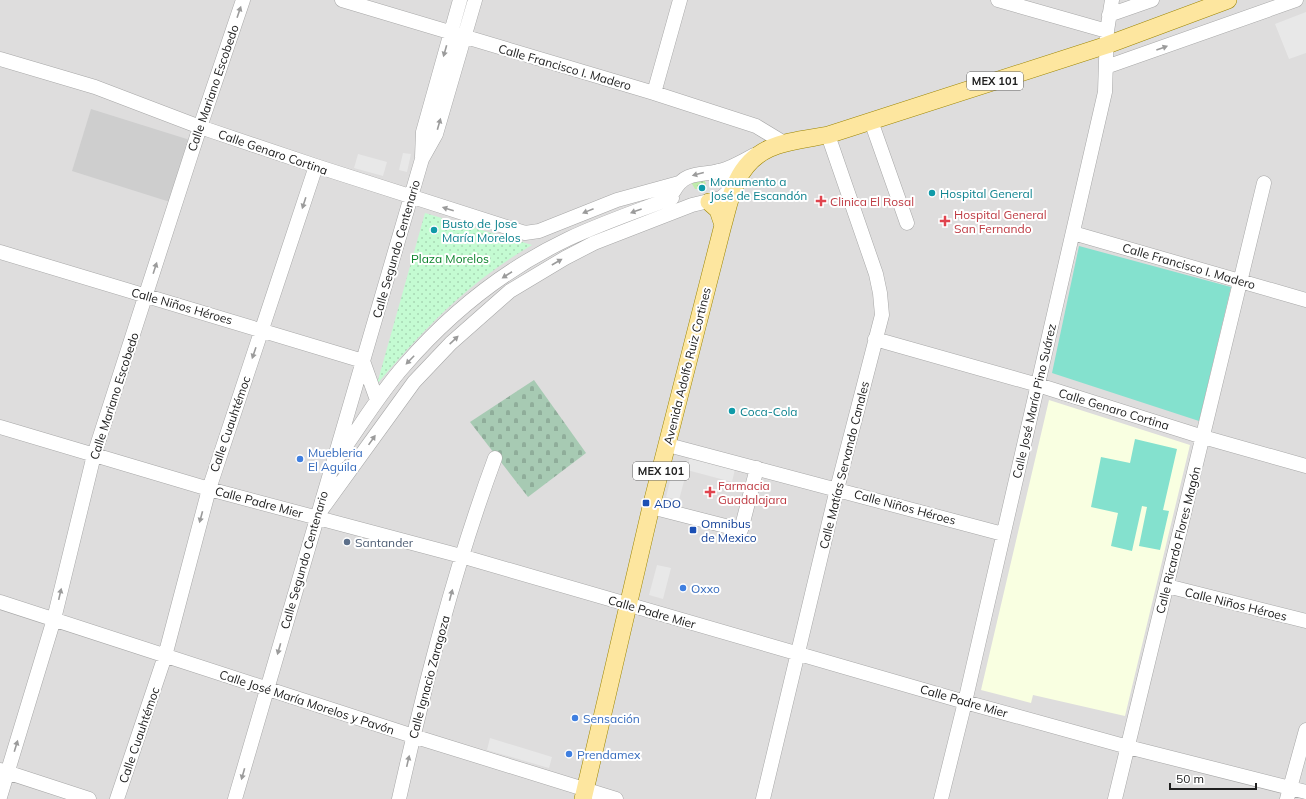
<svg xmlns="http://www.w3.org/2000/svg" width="1306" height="799" viewBox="0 0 1306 799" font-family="Mulish,sans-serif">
  <defs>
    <pattern id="grass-dots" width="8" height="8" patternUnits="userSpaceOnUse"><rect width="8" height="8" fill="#bfebac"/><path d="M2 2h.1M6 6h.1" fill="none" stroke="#a4c994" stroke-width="1.8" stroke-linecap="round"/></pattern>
    <pattern id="cemetery-stones" width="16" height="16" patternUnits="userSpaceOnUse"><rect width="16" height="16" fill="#a7cab3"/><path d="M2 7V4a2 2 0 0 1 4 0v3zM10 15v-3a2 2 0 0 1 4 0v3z" fill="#8fad9a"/></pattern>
    <pattern id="park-dots" width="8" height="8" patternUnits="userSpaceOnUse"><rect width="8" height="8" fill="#c4fbd2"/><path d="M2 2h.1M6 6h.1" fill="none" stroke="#a8d7b4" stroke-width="1.8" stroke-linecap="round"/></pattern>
  </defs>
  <rect width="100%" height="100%" fill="#f1efe6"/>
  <path fill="#dedddd" d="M0,0H1306V799H0Z"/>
  <path fill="#f9ffe1" d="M1049,400L1190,445L1125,716L1033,695L1031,703L981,690Z"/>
  <path fill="#cecece" d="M91,109L190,140L170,202L72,171Z"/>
  <path fill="url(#grass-dots)" d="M704,179L706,184L701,189H695L691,182Z"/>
  <path fill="url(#cemetery-stones)" d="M534,380L586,453L528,497L470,422Z"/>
  <path fill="url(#park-dots)" d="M425,213L532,245C467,283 425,328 377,384Z"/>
  <path fill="#84e1ce" d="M1079,246L1231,287L1199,421L1052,373Z
    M1135,439L1177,449L1163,510L1169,511L1160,550L1139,546L1147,507L1142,506L1132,551L1111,546L1118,513L1091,507L1101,457L1130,463Z"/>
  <path fill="#e8e8e8" d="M1306,12V53L1289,59L1275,24Z
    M403,153L411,154L407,172L399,170Z
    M358,154L387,162L383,176L354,168Z
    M691,453L736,465L732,482L687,470L679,500L666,497L675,461L688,464Z
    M657,565L671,568L663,599L649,595Z
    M490,738L552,757L549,768L487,750Z"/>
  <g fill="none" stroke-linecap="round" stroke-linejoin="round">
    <g stroke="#a7a7a7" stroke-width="15">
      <path id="minor" d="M342,0L654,93L756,126L784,143
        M998,0L1107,31
        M1109,15L1152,0
        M0,59L95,87L200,127L316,166L525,233L539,231L617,200L679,183
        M1106,67L1296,0
        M654,93L680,0
        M871,121L907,223
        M422,157L423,132L460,0
        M674,191C686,168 707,177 726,169C736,165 745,160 754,155
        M1073,233L1306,300
        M0,252L363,361L377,400
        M875,339L1038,385L1203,437L1306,466
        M0,427L209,489L461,556L965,702L1128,747L1306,792
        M668,445L1003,534
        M338,457C360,427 379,394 404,366C449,314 505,269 568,239C602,223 637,211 672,198
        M651,507L741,530L757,468
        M322,509L414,382L451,343L510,291L565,258L594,243L692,205L721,198L733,188L737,182L729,174L718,171
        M1167,586L1306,621
        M0,602L413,736L616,799
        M0,770L89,799
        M0,797L54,619L94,455L200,127L243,0
        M117,799L165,656L209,489L316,166
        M235,799L422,159L436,134L475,0
        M399,799C425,684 454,569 495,458
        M763,799L837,489L882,315L880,293L876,274L828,135
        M941,799L965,702L1105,92L1107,31L1112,0
        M1115,799L1264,183
        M1287,799L1306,730"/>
    </g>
    <g stroke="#9c8500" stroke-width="18">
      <path id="major" d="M709,202L718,210L723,225
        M583,799L651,507L723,225C727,211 730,195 737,181C756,142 790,142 828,135L1107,45L1228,0"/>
    </g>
    <use href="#minor" stroke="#fff" stroke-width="14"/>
    <use href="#major" stroke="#fde69f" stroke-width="17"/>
  </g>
  <defs><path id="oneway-solid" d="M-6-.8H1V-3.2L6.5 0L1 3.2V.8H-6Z"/></defs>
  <g fill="#9b9b9b">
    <use href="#oneway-solid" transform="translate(239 12) rotate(-71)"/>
    <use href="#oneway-solid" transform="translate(1162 48) rotate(-20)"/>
    <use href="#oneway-solid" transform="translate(445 51) rotate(106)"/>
    <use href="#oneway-solid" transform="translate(439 124) rotate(-74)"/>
    <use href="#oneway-solid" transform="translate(698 174) rotate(165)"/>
    <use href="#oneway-solid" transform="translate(304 203) rotate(108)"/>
    <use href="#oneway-solid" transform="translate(448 209) rotate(-163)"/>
    <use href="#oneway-solid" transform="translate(588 211) rotate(158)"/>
    <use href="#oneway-solid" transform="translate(636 211) rotate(160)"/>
    <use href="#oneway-solid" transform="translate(557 262) rotate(-30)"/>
    <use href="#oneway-solid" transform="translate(155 268) rotate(-72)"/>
    <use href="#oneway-solid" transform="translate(507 275) rotate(147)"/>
    <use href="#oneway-solid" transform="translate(454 340) rotate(-43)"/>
    <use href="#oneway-solid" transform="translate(254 353) rotate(109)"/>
    <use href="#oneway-solid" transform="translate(410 360) rotate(134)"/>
    <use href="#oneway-solid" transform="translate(372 440) rotate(-55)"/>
    <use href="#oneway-solid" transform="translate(201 517) rotate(105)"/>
    <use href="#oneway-solid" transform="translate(60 594) rotate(-77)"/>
    <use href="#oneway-solid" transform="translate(451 595) rotate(-75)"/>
    <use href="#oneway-solid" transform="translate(279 649) rotate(106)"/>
    <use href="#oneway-solid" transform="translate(16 746) rotate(-73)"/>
    <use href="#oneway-solid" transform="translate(408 761) rotate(-77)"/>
    <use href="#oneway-solid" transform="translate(243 774) rotate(106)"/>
  </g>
  <g fill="#0f9aa8" stroke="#fff" stroke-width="1.5">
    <circle cx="702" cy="188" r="4"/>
    <circle cx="932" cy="193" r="4"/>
    <circle cx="434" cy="230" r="4"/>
    <circle cx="732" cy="411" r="4"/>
  </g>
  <g fill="#e0444e" stroke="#fff" stroke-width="1.5">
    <path d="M819 195h4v4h4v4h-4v4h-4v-4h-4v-4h4z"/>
    <path d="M943 215h4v4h4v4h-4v4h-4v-4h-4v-4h4z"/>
    <path d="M708 486h4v4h4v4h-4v4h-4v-4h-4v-4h4z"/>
  </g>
  <g fill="#3f7fe0" stroke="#fff" stroke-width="1.5">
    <circle cx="300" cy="459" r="4"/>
    <circle cx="683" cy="588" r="4"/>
    <circle cx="575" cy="718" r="4"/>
    <circle cx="569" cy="754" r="4"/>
  </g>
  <g fill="#1a4fb4" stroke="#fff" stroke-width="1.5">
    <rect x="642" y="499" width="8" height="8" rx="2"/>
    <rect x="689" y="526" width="8" height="8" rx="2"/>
  </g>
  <circle fill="#5c6f8a" stroke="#fff" stroke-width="1.5" cx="347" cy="542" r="4"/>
  <g text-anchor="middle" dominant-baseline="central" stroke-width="4" stroke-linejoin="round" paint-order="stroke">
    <g fill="#fff" stroke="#636363" stroke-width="1">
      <rect x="967" y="72" width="56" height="18" rx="3"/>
      <rect x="633" y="462" width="56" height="18" rx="3"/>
    </g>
    <g font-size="11" font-weight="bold" fill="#202020">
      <text x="995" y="81">MEX 101</text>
      <text x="661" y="471">MEX 101</text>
    </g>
    <g font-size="12" fill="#202020" stroke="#fff">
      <text transform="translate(565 67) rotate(16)">Calle Francisco I. Madero</text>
      <text transform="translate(213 88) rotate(-71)">Calle Mariano Escobedo</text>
      <text transform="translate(273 152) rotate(19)">Calle Genaro Cortina</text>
      <text transform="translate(396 249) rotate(-74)">Calle Segundo Centenario</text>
      <text transform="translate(1189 266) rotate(16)">Calle Francisco I. Madero</text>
      <text transform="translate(182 306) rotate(16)">Calle Niños Héroes</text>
      <text transform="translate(687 366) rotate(-76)">Avenida Adolfo Ruiz Cortines</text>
      <text transform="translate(114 396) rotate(-72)">Calle Mariano Escobedo</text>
      <text transform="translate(1034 401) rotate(-77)">Calle José María Pino Suárez</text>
      <text transform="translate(1114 409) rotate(17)">Calle Genaro Cortina</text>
      <text transform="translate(230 424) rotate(-71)">Calle Cuauhtémoc</text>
      <text transform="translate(844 465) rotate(-76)">Calle Matías Servando Canales</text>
      <text transform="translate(259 502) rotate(15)">Calle Padre Mier</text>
      <text transform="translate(905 507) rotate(15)">Calle Niños Héroes</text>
      <text transform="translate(1178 540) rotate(-76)">Calle Ricardo Flores Magón</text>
      <text transform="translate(304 560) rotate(-74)">Calle Segundo Centenario</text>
      <text transform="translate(1236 604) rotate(14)">Calle Niños Héroes</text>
      <text transform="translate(652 612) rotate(16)">Calle Padre Mier</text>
      <text transform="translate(429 677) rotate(-75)">Calle Ignacio Zaragoza</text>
      <text transform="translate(964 701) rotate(16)">Calle Padre Mier</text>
      <text transform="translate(307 702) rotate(18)">Calle José María Morelos y Pavón</text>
      <text transform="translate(139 735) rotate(-71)">Calle Cuauhtémoc</text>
    </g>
    <g font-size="12" fill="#0d838f" stroke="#fff" text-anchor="start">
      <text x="710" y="181">Monumento a<tspan x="710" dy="14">José de Escandón</tspan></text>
      <text x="940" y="193">Hospital General</text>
      <text x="442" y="223">Busto de Jose<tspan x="442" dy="14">María Morelos</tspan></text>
      <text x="740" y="411">Coca-Cola</text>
    </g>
    <g font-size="12" fill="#be3a42" stroke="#fff" text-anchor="start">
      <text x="830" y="201">Clinica El Rosal</text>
      <text x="954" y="214">Hospital General<tspan x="954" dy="14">San Fernando</tspan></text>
      <text x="718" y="485">Farmacia<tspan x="718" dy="14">Guadalajara</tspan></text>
    </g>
    <g font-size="12" fill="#0a822a" stroke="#fff">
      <text x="450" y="258">Plaza Morelos</text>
    </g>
    <g font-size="12" fill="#366cbe" stroke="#fff" text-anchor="start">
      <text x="308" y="452">Muebleria<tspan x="308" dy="14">El Aguila</tspan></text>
      <text x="691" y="588">Oxxo</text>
      <text x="583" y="718">Sensación</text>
      <text x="577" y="754">Prendamex</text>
    </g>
    <g font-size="12" fill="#164399" stroke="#fff" text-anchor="start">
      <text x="654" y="503">ADO</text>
      <text x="701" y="523">Omnibus<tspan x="701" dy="14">de Mexico</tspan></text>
    </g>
    <g font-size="12" fill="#4e5e75" stroke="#fff" text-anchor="start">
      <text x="355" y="542">Santander</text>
    </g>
  </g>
  <path d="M1170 783v6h86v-6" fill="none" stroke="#202020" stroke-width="2"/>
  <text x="1176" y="783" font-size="12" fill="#202020" stroke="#ffffff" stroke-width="3" paint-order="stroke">50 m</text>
</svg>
